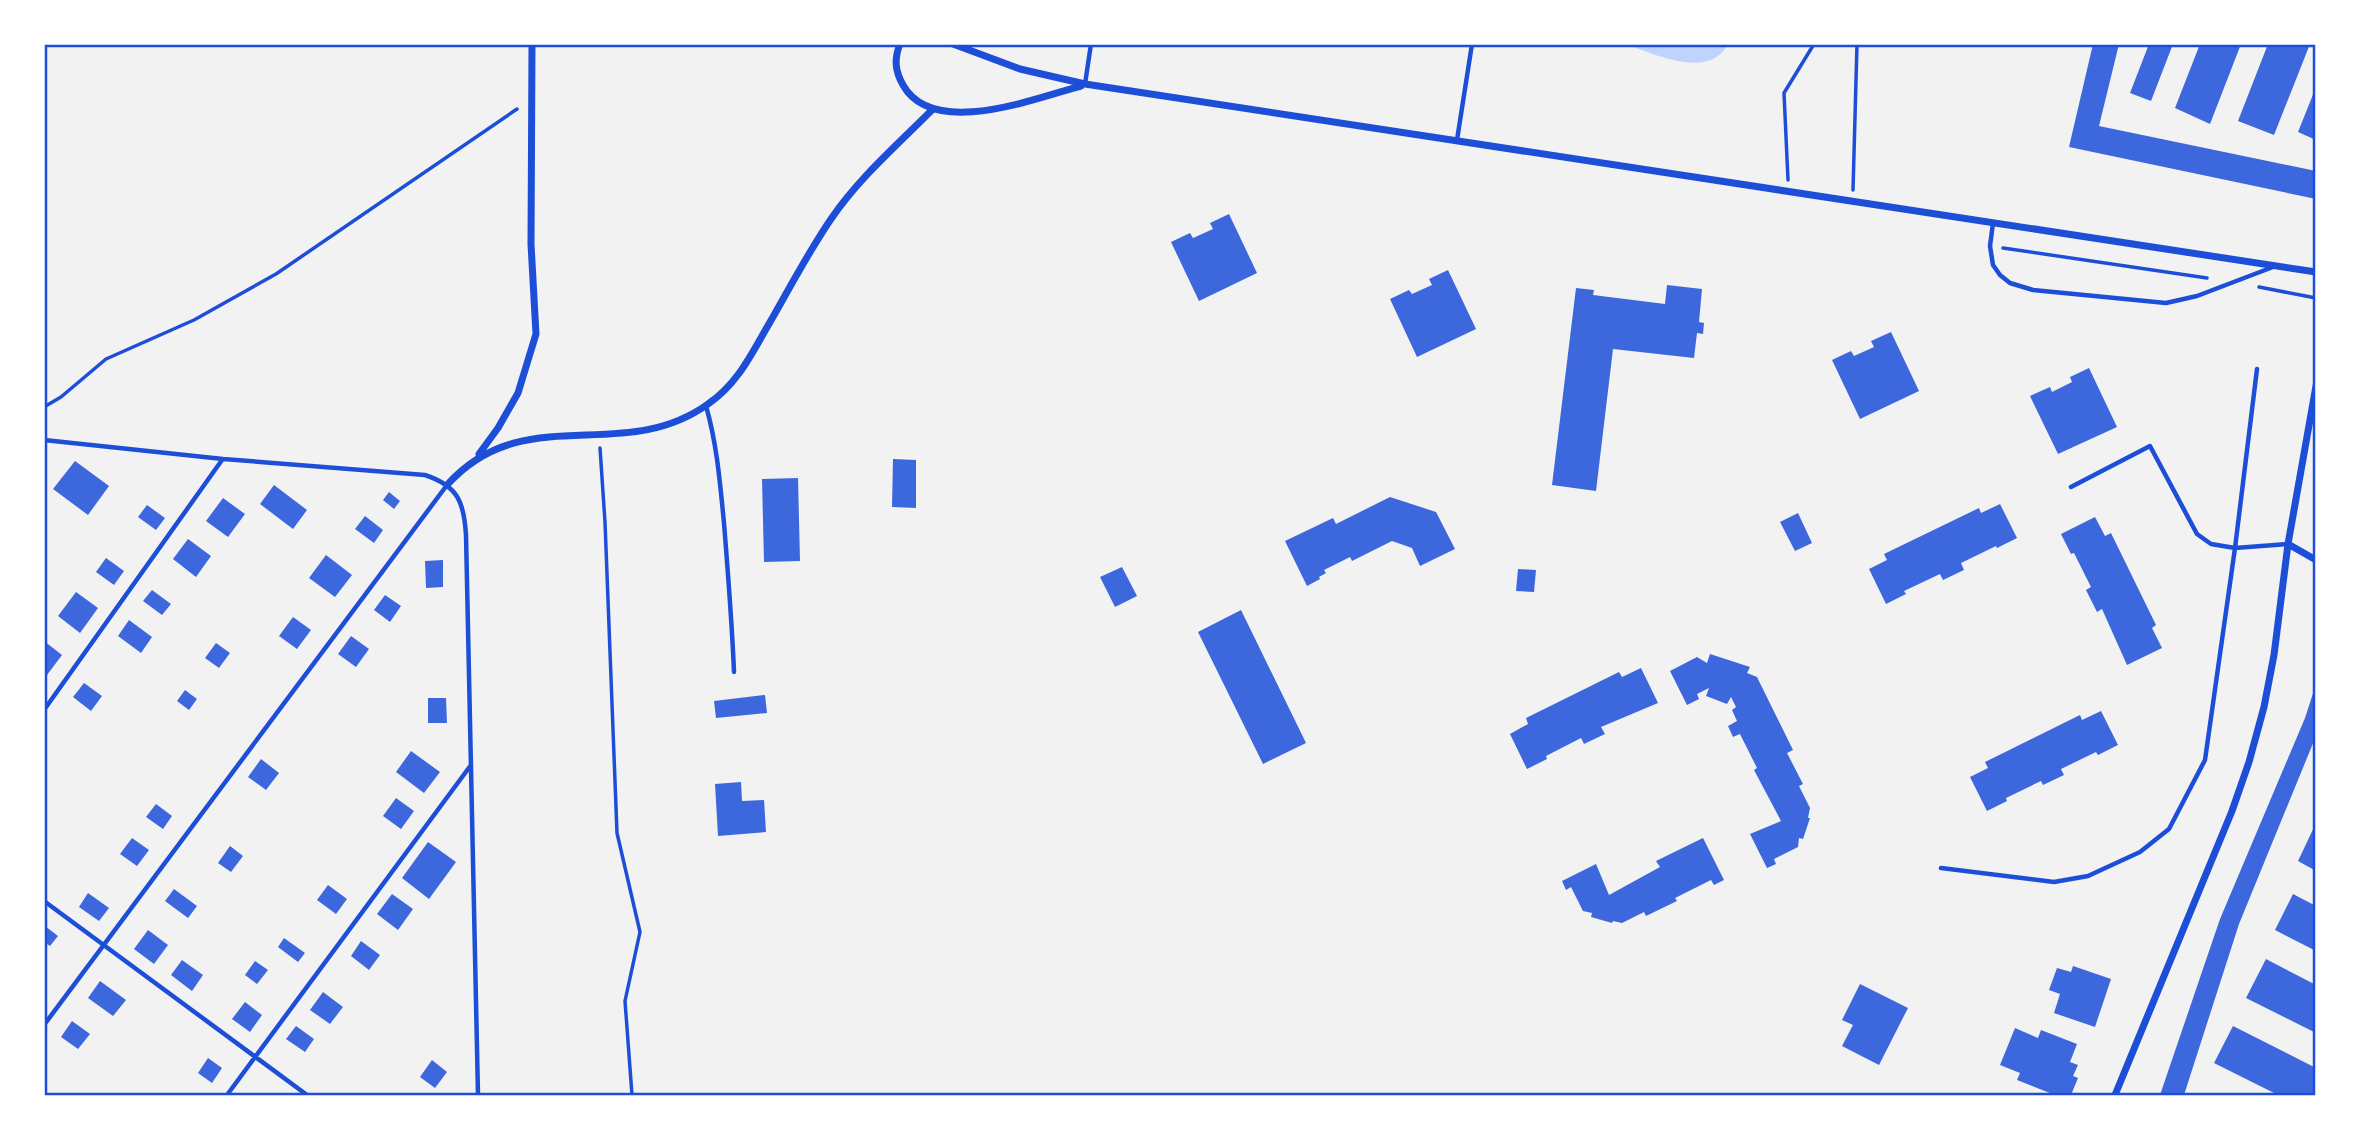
<svg xmlns="http://www.w3.org/2000/svg" width="2360" height="1139" viewBox="0 0 2360 1139" font-family="'Roboto Condensed',sans-serif">
  <rect width="100%" height="100%" fill="#f2f2f2"/>
  <path fill="#bfd3fe" d="M1624,44H1728C1709,81 1653,53 1624,44Z"/>
  <path fill="#3d67dc" d="M2093,44H2119L2099,126L2316,171V199L2069,147Z
    M2149,44H2173L2151,101L2130,93Z
    M2200,44H2241L2210,124L2175,108Z
    M2268,44H2310L2274,135L2238,121Z
    M2316,87V140L2298,132Z
    M1229,214L1257,273L1199,301L1171,242L1190,233L1193,238L1213,229L1210,223Z
    M1448,270L1476,329L1417,357L1390,299L1409,290L1412,294L1432,285L1429,279Z
    M1667,285L1702,289L1699,322L1704,323L1703,334L1697,333L1694,358L1613,349L1596,491L1552,485L1576,288L1594,290L1593,295L1665,304Z
    M1891,332L1919,391L1860,419L1832,360L1851,351L1854,356L1874,347L1871,341Z
    M2089,368L2117,427L2058,454L2030,396L2050,387L2052,392L2072,382L2070,377Z
    M893,459L916,460V508L892,507Z
    M75,461L109,486L88,515L53,489Z
    M798,478L800,561L764,562L762,479Z
    M274,485L307,510L293,529L260,504Z
    M389,492L400,501L394,509L383,500Z
    M1390,497L1436,512L1455,549L1420,566L1412,548L1392,541L1352,561L1350,557L1324,570L1326,573L1319,577L1320,579L1307,586L1285,541L1333,518L1336,524Z
    M223,498L245,514L228,537L206,521Z
    M2000,504L2017,538L1997,548L1996,546L1961,563L1964,570L1943,580L1940,574L1904,591L1906,594L1886,604L1869,569L1887,560L1884,554L1979,508L1981,513Z
    M147,505L165,518L156,530L138,517Z
    M1798,513L1812,543L1795,551L1780,522Z
    M365,516L383,530L374,543L355,529Z
    M2095,517L2105,536L2111,533L2156,625L2152,628L2162,648L2127,665L2102,609L2097,612L2086,590L2091,587L2074,553L2071,554L2061,534Z
    M188,539L211,556L196,577L173,559Z
    M326,555L352,575L335,597L309,578Z
    M106,558L124,571L114,585L96,572Z
    M443,560V587L426,588L425,561Z
    M1122,567L1137,596L1115,607L1100,577Z
    M1518,569L1536,570L1534,592L1516,591Z
    M152,590L171,604L162,615L143,601Z
    M76,592L98,608L80,633L58,616Z
    M385,595L401,606L390,622L374,610Z
    M1241,610L1306,743L1263,764L1198,632Z
    M293,617L311,630L297,649L279,636Z
    M129,620L152,637L141,653L118,636Z
    M351,636L369,649L356,667L338,654Z
    M44,641L62,655L44,679Z
    M216,643L230,653L219,668L205,658Z
    M1710,654L1750,667L1747,673L1757,677L1793,750L1787,753L1803,784L1799,786L1810,808L1808,818H1810L1803,839L1799,838L1798,847L1774,859L1776,864L1767,868L1750,834L1781,821L1754,770L1757,768L1740,734L1733,737L1728,726L1737,721L1732,710L1736,707L1731,697L1727,704L1706,696L1709,688L1697,694L1699,699L1687,705L1670,671L1697,657L1707,663Z
    M1641,668L1658,703L1601,727L1605,734L1584,744L1581,738L1546,756L1547,759L1527,769L1510,734L1528,724L1526,718L1619,672L1622,677Z
    M84,683L102,696L91,711L73,697Z
    M2316,684V736L2239,924L2184,1095H2160L2220,919L2305,718Z
    M185,690L197,699L189,710L177,701Z
    M765,695L767,713L716,718L714,701Z
    M428,698H446L447,723H428Z
    M2101,711L2118,745L2098,755L2096,752L2061,769L2064,775L2043,785L2041,781L2006,798L2007,801L1987,811L1970,777L1988,768L1985,762L2080,715L2082,720Z
    M411,751L440,772L424,793L396,772Z
    M261,759L279,773L266,790L248,777Z
    M741,782L742,801L764,800L766,832L718,836L715,784Z
    M396,798L414,811L401,829L383,816Z
    M156,804L172,816L163,829L146,817Z
    M2316,823V871L2298,861Z
    M132,838L149,850L137,866L120,854Z
    M1703,838L1724,880L1714,885L1711,880L1675,898L1677,901L1646,916L1644,912L1622,923L1613,921L1612,923L1591,917L1592,913L1583,911L1571,887L1566,890L1562,881L1596,864L1609,895L1660,867L1656,861Z
    M428,842L456,862L429,899L402,878Z
    M230,846L243,856L231,872L218,863Z
    M328,885L347,899L336,914L317,900Z
    M174,889L197,906L188,918L165,901Z
    M88,893L109,908L99,921L79,907Z
    M392,894L413,909L398,930L377,914Z
    M2293,894L2316,906V951L2275,930Z
    M45,926L58,936L50,946L44,942Z
    M148,930L168,945L154,964L134,949Z
    M284,938L305,953L298,962L278,947Z
    M361,941L380,955L369,970L351,956Z
    M2266,959L2316,985V1033L2246,998Z
    M182,960L203,975L192,991L171,975Z
    M255,961L268,970L257,984L245,975Z
    M2073,966L2111,979L2095,1027L2054,1013L2060,994L2049,990L2057,968L2071,972Z
    M100,981L126,1000L113,1016L88,998Z
    M1860,984L1908,1008L1879,1065L1842,1046L1853,1025L1842,1020Z
    M323,992L343,1007L330,1024L310,1010Z
    M245,1002L262,1015L250,1032L232,1019Z
    M72,1021L90,1034L78,1049L61,1037Z
    M296,1026L314,1039L305,1052L286,1039Z
    M2233,1026L2316,1068V1095H2278L2214,1063Z
    M2015,1028L2038,1038L2041,1030L2077,1044L2070,1062L2078,1065L2073,1076L2078,1078L2071,1095H2055L2017,1080L2020,1073L2000,1065Z
    M208,1058L222,1068L212,1083L198,1073Z
    M432,1060L447,1072L435,1088L420,1077Z"/>
  <g fill="none" stroke-linecap="round" stroke-linejoin="round">
    <path stroke="#1d4ed8" stroke-width="3.5" d="M1788,180L1784,93L1814,44
      M1853,190L1857,44
      M2003,248L2207,278
      M2259,287L2316,298
      M44,407L61,397L106,359L194,320L276,274L517,109
      M600,448L605,522L617,833L640,932L625,1001L632,1095"/>
    <path stroke="#1d4ed8" stroke-width="4.5" d="M1085,84L1091,44
      M1457,140L1472,44
      M1993,223L1990,246L1993,265L2000,275L2010,283L2033,290L2166,303L2197,296L2273,267
      M706,406C717,444 720,483 724,523C728,573 732,622 734,672
      M44,440L223,459L425,475C458,486 464,502 466,535L478,1095
      M2071,487L2150,446L2197,534L2211,544L2235,548L2257,369
      M44,710L222,460
      M1941,868L2054,882L2088,876L2140,852L2169,829L2205,760L2235,548L2288,544
      M44,901L307,1095
      M44,1025L447,485
      M227,1095L471,765"/>
    <path stroke="#1d4ed8" stroke-width="7" d="M900,44C894,59 895,71 903,85C933,139 1036,98 1081,86
      M953,44L1020,69L1085,84L2316,272
      M479,454L498,428L518,393L536,334L531,244L532,44
      M447,485C524,399 622,466 708,404C736,385 750,357 766,329C787,293 807,254 831,219C859,178 897,145 932,110
      M2288,544L2316,560
      M2115,1095L2232,811L2249,762L2264,707L2274,655L2288,544L2316,386"/>
  </g>
  <rect width="2360" height="1139" fill="none" stroke="#ffffff" stroke-width="91"/>
  <rect x="46" y="46" width="2268" height="1048" fill="none" stroke="#1d4ed8" stroke-width="2.5"/>
</svg>
